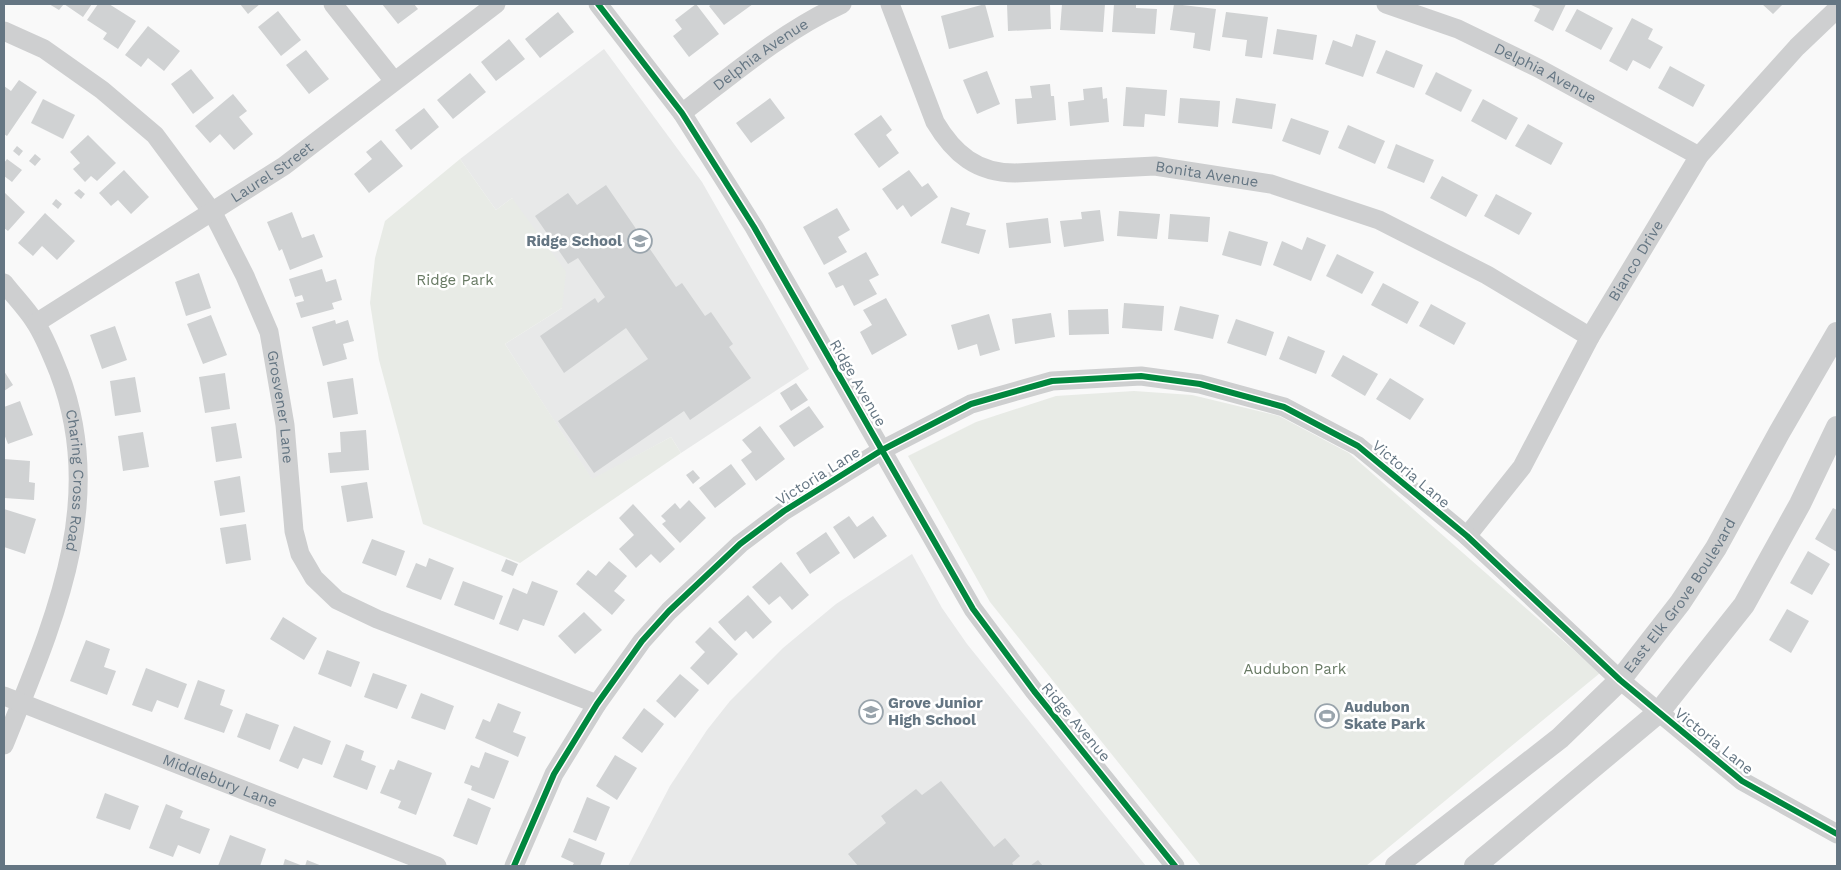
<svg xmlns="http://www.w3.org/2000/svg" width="1841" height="870" viewBox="0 0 1841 870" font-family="'Work Sans',sans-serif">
  <rect width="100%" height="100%" fill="#f9f9f9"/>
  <path fill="#e8e9e9" d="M604,49L702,182L809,369L681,453L671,437L592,480L505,344L562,308L512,198L496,210L460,159Z
    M912,554L942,608L967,644L1146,866H628L670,786L707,730L730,701L783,648L836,604Z"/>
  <path fill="#e8ebe6" d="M460,159L496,210L512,198L566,272L562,308L505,344L592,479L671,437L681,453L520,563L423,524L379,360L370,303L375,258L385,221Z
    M1134,391L1192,395L1279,416L1349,453L1600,673L1366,866H1201L990,602L908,456L976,422L1056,396Z"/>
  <path fill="#d0d2d3" d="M49,4H92L83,17L64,4L59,10Z
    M98,4H109L136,21L118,49L103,39L107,33L87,20Z
    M240,4H260L248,14Z
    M382,4H414L418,9L398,24Z
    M696,4L719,34L689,57L673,36L682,29L675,20Z
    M712,4H753L724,25L709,6Z
    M985,4L994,37L949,49L941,16Z
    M1007,4H1050L1051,29L1008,31Z
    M1062,4H1105L1103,32L1060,30Z
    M1114,4H1136V8L1157,9L1155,34L1112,32Z
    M1174,4L1216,9L1210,51L1193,48L1195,33L1170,30Z
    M1529,4H1566L1553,31L1534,21L1540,9Z
    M1762,4H1783L1773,14Z
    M1577,9L1613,28L1601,50L1565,31Z
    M278,11L301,40L281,56L258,27Z
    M558,12L574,32L540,58L525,39Z
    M1226,12L1268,17L1262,58L1245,56L1247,40L1222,37Z
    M1632,18L1653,29L1648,39L1663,47L1650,69L1633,60L1627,71L1609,61Z
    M148,26L180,51L164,71L148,58L141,67L125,55Z
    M1277,29L1317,35L1313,60L1273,54Z
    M1356,34L1376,41L1363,77L1325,64L1333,40L1352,47Z
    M509,39L525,59L496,81L481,62Z
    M306,50L329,79L309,94L286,65Z
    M1386,50L1423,65L1414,88L1376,73Z
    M1670,66L1705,85L1693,107L1658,88Z
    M191,69L214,98L193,114L171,84Z
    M987,71L1000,104L977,114L963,80Z
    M1436,72L1472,90L1461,112L1425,94Z
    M470,73L486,92L453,119L437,100Z
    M19,80L37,92L7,136L4,134V86L11,91Z
    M1050,84L1051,96H1054L1056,120L1017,124L1015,99L1032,98L1030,86Z
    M1102,87L1103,99L1107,98L1109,122L1070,126L1068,102L1084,100L1083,89Z
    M1126,87L1167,90L1165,116L1145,114L1144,127L1123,126Z
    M233,94L247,111L239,117L253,134L234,150L220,134L210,143L195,126Z
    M770,98L785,118L751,143L736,123Z
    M1180,98L1220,101L1218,127L1178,123Z
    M1236,98L1276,104L1272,129L1232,123Z
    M43,99L75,115L63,139L31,123Z
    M1483,99L1518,118L1506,140L1471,121Z
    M424,108L439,127L411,150L395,130Z
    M881,115L892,130L886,135L899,153L879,168L854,134Z
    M1291,118L1329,131L1320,155L1282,141Z
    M1528,124L1563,143L1551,165L1515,146Z
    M1348,125L1385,141L1375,164L1338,148Z
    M88,135L116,163L97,181L91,176L85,182L73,169L80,163L70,152Z
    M381,140L403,166L369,193L354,174L372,159L366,152Z
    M1396,144L1434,160L1424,183L1387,168Z
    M17,146L23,151L19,156L13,151Z
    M35,154L41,159L35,166L29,161Z
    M7,159L22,170L12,182L4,176V163Z
    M124,170L149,197L131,214L118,200L111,206L99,193Z
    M909,170L922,187L928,183L938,197L911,217L903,205L897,210L882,189Z
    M1442,176L1478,195L1466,217L1430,198Z
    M606,185L676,287L682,283L705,316L711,312L733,344L729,347L751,378L690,420L684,411L594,473L558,421L648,359L626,328L564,373L540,336L595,298L598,303L605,297L578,258L568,264L535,216L568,193L577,205Z
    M79,189L85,194L81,199L74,193Z
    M4,192L25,212L8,231L4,228Z
    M1496,194L1532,213L1519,235L1484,216Z
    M56,199L62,204L58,209L52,204Z
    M951,207L970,213L966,225L986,230L979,254L941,243Z
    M837,208L850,230L838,237L847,252L824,265L803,227Z
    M1100,210L1104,241L1064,247L1060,221L1082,219L1081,212Z
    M1119,211L1160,214L1157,239L1117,236Z
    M292,212L302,238L314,234L323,257L290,270L282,249L279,251L267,222Z
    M45,213L75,241L57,260L42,246L33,256L18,243Z
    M1170,214L1210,217L1208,242L1168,239Z
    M1048,218L1051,243L1009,248L1006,223Z
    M1229,231L1268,242L1261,266L1222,255Z
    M1307,237L1326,245L1311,281L1273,265L1282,241L1302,250Z
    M866,252L879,275L869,280L877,294L854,306L843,285L836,288L828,273Z
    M1337,254L1374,272L1362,294L1326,276Z
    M322,269L326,282L336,279L342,300L332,303L334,309L301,318L296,303L304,301L302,295L295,297L289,279Z
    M199,273L211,308L186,316L175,282Z
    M1383,283L1419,302L1407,324L1371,305Z
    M886,298L907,335L872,355L860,332L872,325L863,310Z
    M1124,303L1164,306L1162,331L1122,328Z
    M1431,304L1466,323L1454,345L1419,326Z
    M1180,306L1219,315L1213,339L1174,330Z
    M1108,309L1109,334L1069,335L1068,310Z
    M1051,313L1055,337L1015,344L1012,319Z
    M989,314L1000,350L980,356L977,344L958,350L951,325Z
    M211,315L227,355L203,364L187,324Z
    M1236,319L1274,332L1266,356L1227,343Z
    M335,320L336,324L348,320L354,341L343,344L347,359L323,366L312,327Z
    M115,326L127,360L102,369L90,335Z
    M1288,336L1325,351L1316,374L1279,359Z
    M1343,355L1378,374L1365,396L1331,376Z
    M4,371L13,385L4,391Z
    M225,373L230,409L205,413L199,377Z
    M135,377L141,412L115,416L110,381Z
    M353,378L358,414L333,418L327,382Z
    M1390,378L1424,399L1410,420L1376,399Z
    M796,383L808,400L791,411L780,393Z
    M20,401L33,435L8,444L4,434V407Z
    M809,406L824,427L794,447L779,426Z
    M236,423L242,458L216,462L211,427Z
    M760,426L785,459L756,481L741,460L752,452L742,440Z
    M366,430L369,470L330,473L328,453L341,452L340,432Z
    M143,432L149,467L123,471L118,436Z
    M4,459L30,461L29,482L35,483L34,500L4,498Z
    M731,464L746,484L715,508L699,488Z
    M693,470L700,478L693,484L686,475Z
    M240,476L245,512L220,516L214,481Z
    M367,482L373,518L347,522L341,486Z
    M689,500L706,518L680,543L662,524L666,521L661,516L675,503L680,509Z
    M633,504L675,549L660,563L651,554L636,568L619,549L634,535L619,518Z
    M1833,508L1837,510V552L1815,539Z
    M4,509L36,519L25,554L4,547Z
    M849,516L857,527L873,516L887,536L854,559L833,527Z
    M246,524L251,560L226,564L220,528Z
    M826,532L840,553L810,574L796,553Z
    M372,539L405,551L396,576L362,563Z
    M1808,551L1830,564L1812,595L1790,583Z
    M429,558L454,568L441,600L406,587L416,563L426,567Z
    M506,559L518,564L513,576L501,571Z
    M609,561L627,576L614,591L625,600L612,615L576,584L588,570L596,576Z
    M781,562L809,595L792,610L780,596L769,605L752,587Z
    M463,581L503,596L494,620L454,605Z
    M532,581L558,591L544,626L523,619L518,631L499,624L513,588L527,594Z
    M748,595L772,622L753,639L746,631L735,641L718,622Z
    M1787,609L1809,621L1791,653L1769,640Z
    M584,612L602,630L575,654L558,636Z
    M283,617L317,638L304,660L270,639Z
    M710,627L738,654L708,685L690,668L705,652L695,642Z
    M86,640L110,649L104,667L116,671L107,695L70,681Z
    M327,650L360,662L351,687L318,674Z
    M146,668L187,684L178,708L157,700L152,712L132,705Z
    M373,673L407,685L397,709L364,697Z
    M680,674L699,690L675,718L656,701Z
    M198,680L225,690L220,705L233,710L224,733L184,719Z
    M421,693L454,706L445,730L411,718Z
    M498,703L521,712L513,732L526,737L518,757L475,738L483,719L490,722Z
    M644,708L664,724L642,753L622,738Z
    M246,713L279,725L270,750L237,737Z
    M294,726L331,741L322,765L303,758L298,769L279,761Z
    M346,744L364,751L361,760L376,766L367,790L333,777Z
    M485,752L509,761L494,799L471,790L472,786L464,783L471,765L479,768Z
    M615,755L637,768L617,800L596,786Z
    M398,760L432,773L416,815L398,808L401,801L380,793L390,769L394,770Z
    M941,781L994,847L1005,838L1020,856L1012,863L1014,866H858L848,854L886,823L881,816L916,789L922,795Z
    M105,793L139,806L130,830L96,818Z
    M587,797L610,807L596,841L573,832Z
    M468,798L491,808L477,845L453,836Z
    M166,804L183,811L180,818L210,829L200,854L178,845L173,857L149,848Z
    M230,835L266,849L260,866H218Z
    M569,838L605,853L600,866H572L574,863L561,857Z
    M285,859L303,866H283Z
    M307,860L322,866H305Z
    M1038,860L1043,866H1030Z"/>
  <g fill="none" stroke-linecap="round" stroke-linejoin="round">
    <g stroke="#cecfd0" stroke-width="19">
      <path d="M333,4L394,81"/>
      <path d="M598,4L682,113L754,227L973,609L1034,691L1175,866"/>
      <path id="s1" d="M890,4L935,122C954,154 977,173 1015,173L1155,166L1271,184L1379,220L1487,275L1590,337"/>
      <path id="s2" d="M1386,4L1458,29L1538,68L1699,156"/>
      <path id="s3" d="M4,31L44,49L102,90L155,135L213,213L245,276L269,332L285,425L294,531L300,554L314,578L337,600L377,619L597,704"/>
      <path id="s4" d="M682,113C733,74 783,31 842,4"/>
      <path id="s5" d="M4,283C14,296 26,308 35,322C45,337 52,356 59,373C109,503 52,625 4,745"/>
      <path id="s6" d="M36,323L284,166L496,4"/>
      <path id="s7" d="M1467,536L1522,467L1590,337L1699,156L1797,47L1837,9"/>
      <path id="s8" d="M4,696L437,866"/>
      <path d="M514,866L554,774L597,704L642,641L669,611L740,544L784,511L882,450L971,404L1052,381L1141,376L1200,384L1284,407L1358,446L1467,536L1620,680L1742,781L1837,834"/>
    </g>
    <g stroke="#cecfd0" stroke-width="22">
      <path id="s9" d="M1396,866L1560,738L1620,680L1680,603L1716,548L1779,433L1837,333"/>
      <path d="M1475,866L1659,712L1744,605L1800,504L1837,427"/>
    </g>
    <g stroke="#fff" stroke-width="9">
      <path id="cycleway" d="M598,4L682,113L754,227L973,609L1034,691L1175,866
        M514,866L554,774L597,704L642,641L669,611L740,544L784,511L882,450L971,404L1052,381L1141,376L1200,384L1284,407L1358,446L1467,536L1620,680L1742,781L1837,834"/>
    </g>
    <use href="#cycleway" stroke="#00873e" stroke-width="6"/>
  </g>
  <defs>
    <g id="school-ring" transform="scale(1.25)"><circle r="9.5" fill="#fff" stroke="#99a4ac" stroke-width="1.5"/><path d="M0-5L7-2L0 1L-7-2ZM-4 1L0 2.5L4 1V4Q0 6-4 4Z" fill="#99a4ac"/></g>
    <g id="stadium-ring" transform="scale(1.25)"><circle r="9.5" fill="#fff" stroke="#99a4ac" stroke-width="1.5"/><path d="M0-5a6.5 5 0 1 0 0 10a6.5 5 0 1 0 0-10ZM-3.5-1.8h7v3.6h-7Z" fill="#99a4ac"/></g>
  </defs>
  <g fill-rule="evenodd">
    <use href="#school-ring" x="640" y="241"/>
    <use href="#school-ring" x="871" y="712"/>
    <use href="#stadium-ring" x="1327" y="716"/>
  </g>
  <g text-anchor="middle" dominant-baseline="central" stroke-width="5" stroke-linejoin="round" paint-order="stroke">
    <g font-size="15" fill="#657683" stroke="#fff">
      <text stroke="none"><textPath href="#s4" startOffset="98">Delphia Avenue</textPath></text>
      <text stroke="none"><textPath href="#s2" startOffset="174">Delphia Avenue</textPath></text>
      <text stroke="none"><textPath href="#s6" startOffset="280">Laurel Street</textPath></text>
      <text stroke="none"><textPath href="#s1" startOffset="419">Bonita Avenue</textPath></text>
      <text stroke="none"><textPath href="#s7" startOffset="324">Bianco Drive</textPath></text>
      <text transform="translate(858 383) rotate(60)">Ridge Avenue</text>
      <text stroke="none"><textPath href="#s3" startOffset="489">Grosvener Lane</textPath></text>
      <text transform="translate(1411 474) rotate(40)">Victoria Lane</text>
      <text transform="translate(818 476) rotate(-32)">Victoria Lane</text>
      <text stroke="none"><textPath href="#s5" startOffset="216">Charing Cross Road</textPath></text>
      <text stroke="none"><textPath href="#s9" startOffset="395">East Elk Grove Boulevard</textPath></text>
      <text transform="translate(1076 722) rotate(50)">Ridge Avenue</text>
      <text transform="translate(1714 741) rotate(39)">Victoria Lane</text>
      <text stroke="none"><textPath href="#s8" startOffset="232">Middlebury Lane</textPath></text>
    </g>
    <g font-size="15" font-weight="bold" fill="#657683" stroke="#fff" text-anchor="start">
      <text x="622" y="241" text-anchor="end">Ridge School</text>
      <text x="888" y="703">Grove Junior<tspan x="888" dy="17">High School</tspan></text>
      <text x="1344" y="707">Audubon<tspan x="1344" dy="17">Skate Park</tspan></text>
    </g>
    <g font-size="15" fill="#687a64" stroke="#fff">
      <text x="455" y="280">Ridge Park</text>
      <text x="1295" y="669">Audubon Park</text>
    </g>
  </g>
  <rect width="1841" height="870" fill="none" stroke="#657683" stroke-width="10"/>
</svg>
